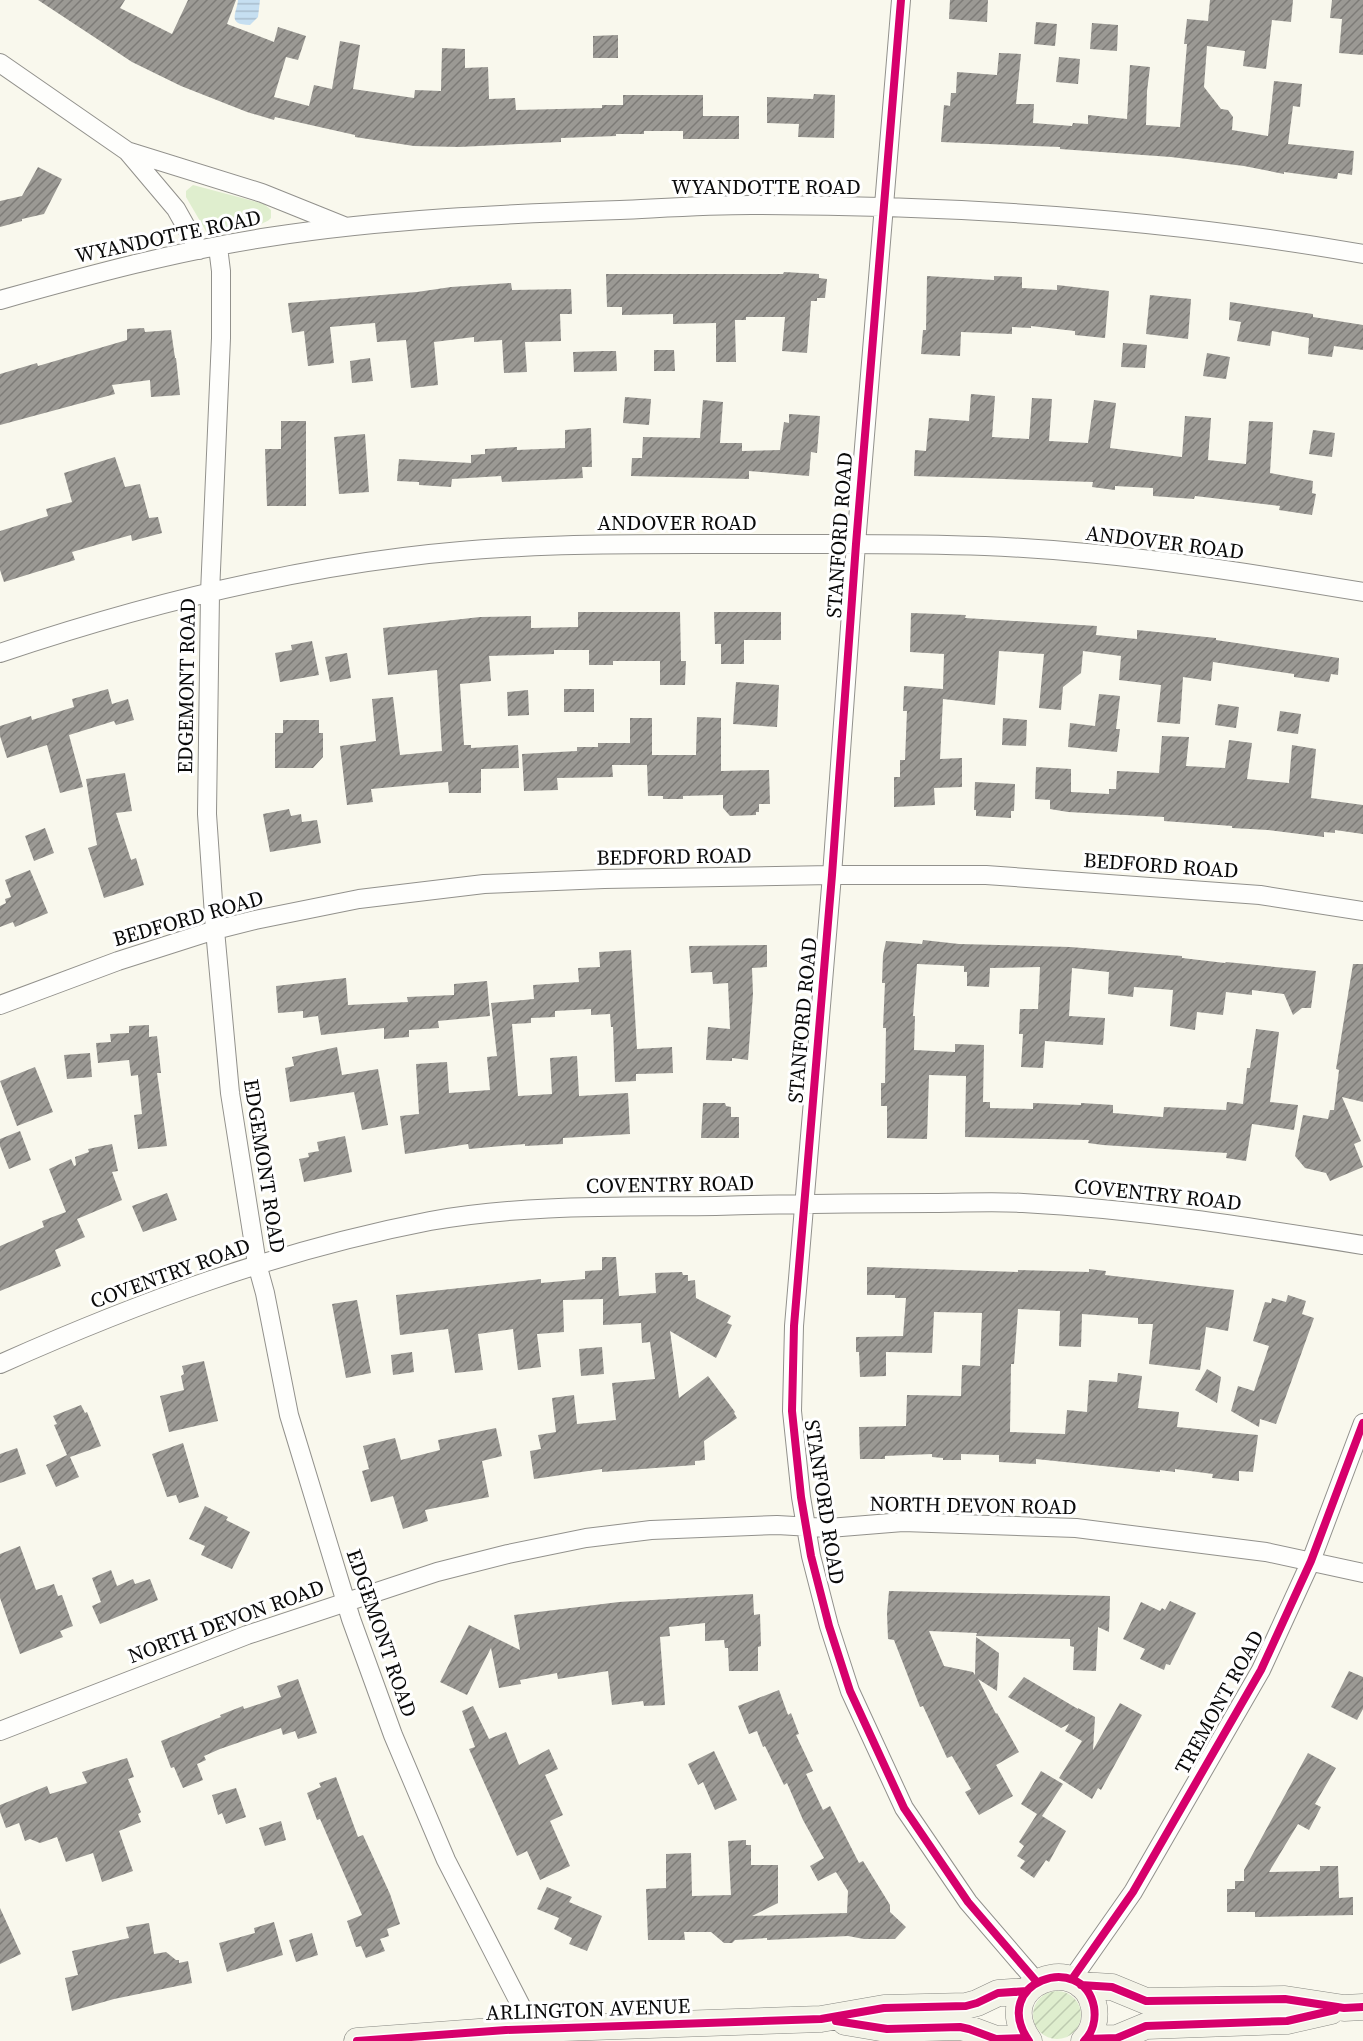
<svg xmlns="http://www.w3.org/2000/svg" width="1363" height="2041" viewBox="0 0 1363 2041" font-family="'Source Serif 4',serif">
  <defs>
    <pattern id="garden-furrows" width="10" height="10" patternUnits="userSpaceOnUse" patternTransform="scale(1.5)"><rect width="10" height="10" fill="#dfeece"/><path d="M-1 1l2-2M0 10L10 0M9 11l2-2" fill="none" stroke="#becbb0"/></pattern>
    <pattern id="water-rules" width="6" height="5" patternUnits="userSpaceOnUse" patternTransform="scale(1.5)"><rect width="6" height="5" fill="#c6dff1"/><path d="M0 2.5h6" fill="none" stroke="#a9becd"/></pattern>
    <pattern id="building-hatch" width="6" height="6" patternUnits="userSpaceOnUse" patternTransform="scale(1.5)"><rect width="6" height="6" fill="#9b9994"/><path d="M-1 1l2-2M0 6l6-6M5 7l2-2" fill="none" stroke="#7d7b77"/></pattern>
  </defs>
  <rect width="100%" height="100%" fill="#f9f8ed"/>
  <path fill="#dfeece" d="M193,185L264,204L271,210V218C264,227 219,235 207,233L186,197V191Z"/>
  <path fill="url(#garden-furrows)" d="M1033 2015a24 24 0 1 1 48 0a24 24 0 1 1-48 0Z"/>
  <path fill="url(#water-rules)" d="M238,0H260L258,17L250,25C226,25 237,13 238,0Z"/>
  <path fill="url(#building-hatch)" d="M38,0H125L120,8L172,34L188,0H236L227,24L274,42L278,27L306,36L298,60L286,57L274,97L309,106L314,85L332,89L340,41L360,45L353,89L414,98L415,90L441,91L442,48L465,49V68L488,67L489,99L515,98L516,110L602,108V105H623V95H703V116H739V139H683V131H644V134H616V136L561,138V142L459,147L414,146L355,137V135L275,117L274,120L247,112L181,86L132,62Z
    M950,0H988L987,22L949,19Z
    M1210,0H1293L1291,22L1272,20L1266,69L1243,66L1245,51L1207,46L1204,87L1221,109L1228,110L1233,117L1232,130L1268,136L1274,81L1302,84L1300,107L1293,106L1288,144L1354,151L1352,175L1338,173L1337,179L1284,172V174L1244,166L1171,157L1060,149V147L941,142L944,105L950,106L951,93H956L957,72L997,75L999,53L1021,54L1016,104H1034L1033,123L1072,126L1073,123L1088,124V115L1127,119L1130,65L1150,67L1147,91L1146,125L1180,127L1187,44H1184L1187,19L1208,21Z
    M1332,0H1363V55L1339,53L1342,19L1330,18Z
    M1036,22L1057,24L1055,46L1034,44Z
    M1092,23L1118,25L1117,51L1090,49Z
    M618,35V58H593V36Z
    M1059,57L1080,59L1078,84L1056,82Z
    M814,94L835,95L834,138L798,137L799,124L767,123V97L813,99Z
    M38,167L62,179L44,214L22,219V221L0,227V201L22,196Z
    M784,272L819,274V278L827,279L825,298H817V301H811L807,353L782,351L785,317H746V320H735L736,362H716V323L673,324V314L622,315V307H607L606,274H783Z
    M927,276L994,280V276L1022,277V288L1057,290V285L1109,291L1105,338L1075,335V331L1031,326V328L1012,327V334L961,332L960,356L921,354L923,330H926Z
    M511,283L512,290L571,289L572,314H560L561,341L525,342L527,372L504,373L502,340L474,342V337L434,342L438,385L411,388L406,340L377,342L375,323L330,327L334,363L308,366L304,331L292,333L288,303L417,292L451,287Z
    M1150,295L1191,299L1188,339L1146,334Z
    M1230,302L1313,314V317L1363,325V350L1334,346L1332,357L1308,354L1309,338L1272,331L1270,346L1237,341L1241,322L1229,320Z
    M144,328L145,332L171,330L175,358H176L180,395L151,397L150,380L112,385L115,394L0,425V374L37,363L38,366L127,340V329Z
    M1123,343L1147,345L1145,368L1121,367Z
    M654,350H674L675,371H654Z
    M603,351H616L617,371L574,372L573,352Z
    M1207,353L1230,357L1226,379L1203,376Z
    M370,358L373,381L352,383L350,361Z
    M971,394L995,396L992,437L1029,439L1032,398L1052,399L1049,441L1088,443L1094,400L1116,403L1110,448L1182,457L1185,416L1211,418L1208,460L1246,464L1249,421L1273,422L1270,473L1313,481L1312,493L1316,494L1312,515L1279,510L1280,506L1195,496L1194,499L1153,496V488L1115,486V490L1092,487L1093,482L914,476L915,450L926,451L929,418L969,421Z
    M625,397L651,399L649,425L623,423Z
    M703,400L723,402L720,443H742V451L780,450L784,422L789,423V414L820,416L817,453L811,452L809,476L749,471V479L631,476L632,458H642L643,437L700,438Z
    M281,421H306V506H267L265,449H281Z
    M591,428L592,467H582L583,478L502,482L501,476L452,479L451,487L419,485V482L397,481L399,459L471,463V455L485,454V449L517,447V450L565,448V430Z
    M1313,430L1335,433L1332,457L1309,454Z
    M365,434L369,492L339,494L334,437Z
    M115,457L125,487L140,484L149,518L158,517L162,533L132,541L131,535L72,552L75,560L4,582L0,570V531L48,516L46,509L72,502L64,473Z
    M578,612H680L681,661H686L685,685H660V661H613V665H589V650H554V654L489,656L491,681L460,684L464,745H471V748L518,745L519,768L481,769V793H449L448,782L371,789L373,802L347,805L340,746L376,741L372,699L393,697L400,755L442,751L437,670L388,675L383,628L480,617L531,616V628L578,627Z
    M714,612H781V640H744V664H721V644H715Z
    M911,613L966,615L965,618L1097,626L1096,635L1137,639V630L1216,638V640L1339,658L1338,675L1331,674L1329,682L1294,677V674L1213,662L1211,681L1183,677L1180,724L1157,722L1161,685L1119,680L1121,656L1083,651L1081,673L1063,687L1061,710L1039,708L1044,654L999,651L995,705L943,699L940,759L962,758V787L934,788L935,805L894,807V777H900V760H905L907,711H903L904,686L943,689L944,654L910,652Z
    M312,641L319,675L280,682L275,653L292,650L291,645Z
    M347,653L351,678L330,682L325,657Z
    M736,682L779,685L777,727L733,724Z
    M108,689L112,704L128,699L134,720L116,725L114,721L69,735L83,787L60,793L47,745L7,758L0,736V726L31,716L32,720L74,707L72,699Z
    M564,689H594V712H564Z
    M528,690L529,715L508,716L507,692Z
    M1099,694L1120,696L1116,729H1120L1117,752L1068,747L1070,723L1095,726Z
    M1218,704L1239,707L1236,728L1215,725Z
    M1280,711L1301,714L1298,734L1277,731Z
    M697,717L721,718V771L769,770L770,804H759V812H756V815L730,816L723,808V795L683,796V799H663V796H648L647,765H612L613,777L557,778L558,790L524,791L522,754L577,751V747H598V743H630V718H652V755H696Z
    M1003,718L1027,720L1026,746L1002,745Z
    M283,720H319V733H323V757L313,768H275V733H283Z
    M1162,736L1189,737L1186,766L1225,768L1229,740L1252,743L1247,779L1289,783L1292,745L1316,749L1311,798L1363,805V834L1335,830V833L1324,832V837L1268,830L1232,828V826L1164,821V817L1068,812L1050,809V800L1035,799L1036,767L1071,769V792L1109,794V789H1116L1117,771L1159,773Z
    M125,773L132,811L116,813L131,860L136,858L144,885L104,898L88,848L97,845L86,779Z
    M975,782L1015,784L1014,811H1011V818L976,816V810H974Z
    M289,809L291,816L301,814L302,822L317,820L321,843L270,852L263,814Z
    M45,828L54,853L34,861L25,836Z
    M30,870L48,913L15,927L13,922L0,927V906L6,903L5,899L11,897L5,880Z
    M923,940L959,944L1070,947L1182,956V958L1225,963L1226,962L1316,971L1311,1008H1302L1293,1015L1284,994L1252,990V995L1226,992L1223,1015L1197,1012L1195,1030L1170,1026L1173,990L1134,987L1133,997L1108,994L1109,972L1072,968L1069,1016L1105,1018L1103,1045L1045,1041L1043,1068L1021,1067L1023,1034H1019L1020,1009H1038L1040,967L990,968L989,987L967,986V972H964V966L917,964L913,1016H915L914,1050L955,1052V1044L984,1045L983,1102H990V1108L1033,1109V1103L1081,1105V1103L1113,1105V1113L1163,1117L1164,1107L1226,1110L1227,1102L1243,1104L1247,1068H1250L1256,1029L1279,1032L1270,1102L1298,1105L1294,1130L1252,1124L1246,1161L1226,1158L1227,1153L1103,1145L1088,1143L1089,1140L965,1137L966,1076L929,1075L927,1139L887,1138V1106H881V1083H885L886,1028H883L885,983H882L883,955L886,941L922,944Z
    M767,945V967L752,968L753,994L748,1060L732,1058V1061L706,1060L708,1027L730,1029L728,983L713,984L712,972L691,973L689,946Z
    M631,950L637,1049L672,1047L673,1073L636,1074V1081L615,1082L613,1027H611L610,1014L591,1015V1009L555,1011V1017L531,1018V1023L512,1024L518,1096L552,1094L550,1058L577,1056L579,1096L628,1093L630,1134L563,1138V1144L525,1146V1144L469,1149L468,1144L405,1154L400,1116L419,1114L416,1064L447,1062L449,1093L490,1090L487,1057L497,1056L491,1003L534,999L533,985L579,982L578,968L600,967L599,952Z
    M1353,964H1363V1102L1342,1097L1361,1141L1354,1144L1363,1167L1330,1181L1326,1173L1305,1168L1295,1156L1303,1115L1328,1119L1330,1110H1334L1339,1070L1336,1069Z
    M346,978L348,1005L408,1002L407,997L454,995V984L487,981L490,1016L438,1021L439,1028L409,1030V1037L384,1039V1028L321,1035L318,1016L303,1018V1011L278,1013L276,986Z
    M149,1025V1037L157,1036L161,1073H157L167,1146L138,1149L134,1115L142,1114L138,1075L131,1076L129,1060L98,1063L96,1043L111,1042L110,1034L129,1033V1026Z
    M337,1047L342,1075L378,1069L388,1125L362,1130L354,1092L290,1102L285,1068L294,1066L292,1057Z
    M90,1053L92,1077L67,1079L64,1055Z
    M35,1067L53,1112L17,1126L0,1081Z
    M703,1103H725L726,1106L731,1107V1117H739V1138H701Z
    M20,1131L31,1160L9,1169L0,1146V1139Z
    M345,1136L352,1172L304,1182L299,1159L309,1157L308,1153L319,1151L317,1142Z
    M112,1144L118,1171L112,1172L122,1200L77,1219L85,1237L55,1250L61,1266L0,1291V1246L44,1227L42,1221L66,1212L49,1169L71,1159L74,1166L76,1165L75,1157L89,1152L88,1149Z
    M167,1193L177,1220L143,1232L132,1206Z
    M602,1257H616L619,1296L656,1293L655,1273L682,1272L683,1275H688V1281L695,1280L696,1298L731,1316L727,1323L732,1325L716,1358L670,1331L679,1398L708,1376L735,1412L734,1413L737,1418L704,1441L705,1460L695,1461V1465L602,1472V1469L534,1479L530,1451L541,1449L538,1435L556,1432L552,1398L574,1395L577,1424L616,1420L612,1383L655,1379L650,1342L642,1343L641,1323L603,1325V1299L563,1300L564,1332L537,1334L541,1367L518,1370L513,1329L478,1334L483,1370L455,1373L448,1329L400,1335L396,1295L541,1279V1283L585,1279V1271L602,1270Z
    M867,1267L1018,1272V1270L1089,1272V1269L1106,1271L1105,1275L1234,1290L1228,1331L1206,1327L1200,1370L1149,1364L1153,1324H1138V1318L1082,1314L1081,1347L1059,1346L1060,1311L1018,1309L1014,1364H1011L1010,1432L1065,1434L1067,1410L1087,1412L1089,1380L1117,1382L1118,1373L1142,1376L1138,1408L1179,1412L1177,1427L1258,1435L1253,1472L1239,1471V1481L1212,1478L1213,1474L1175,1469V1472L1160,1470V1472L1036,1459V1464L999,1462V1455L961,1454V1460H943V1458L932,1457V1454L885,1456V1459H860L859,1427L906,1426L907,1395L961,1396L962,1365L980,1366L982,1313L934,1312L932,1353L886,1352V1376L860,1377L859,1352H856V1337L903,1336L906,1298H895V1295H867Z
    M1288,1295L1306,1301L1302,1314L1314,1318L1276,1424L1260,1419L1259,1427L1231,1411L1238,1386L1254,1391L1269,1346L1253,1341L1265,1302L1271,1303L1272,1298L1286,1302Z
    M357,1300L371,1373L346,1378L332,1304Z
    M602,1347L604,1374L581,1376L579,1349Z
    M412,1352L414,1372L393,1375L391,1355Z
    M204,1361L218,1421L169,1432L160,1396L184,1390L181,1376L184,1374L182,1366Z
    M1207,1369L1221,1377L1217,1403L1195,1390Z
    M81,1405L85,1413L87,1412L101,1446L70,1457L79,1477L56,1487L46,1465L67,1455L54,1425L57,1424L53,1416Z
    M496,1428L502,1456L482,1461L489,1497L425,1510L428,1521L403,1529L393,1496L371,1502L362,1471L369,1469L363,1446L395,1438L401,1460L440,1450L438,1440Z
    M183,1443L199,1497L179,1503L176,1495L167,1497L152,1454Z
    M17,1448L26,1474L0,1483V1454Z
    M205,1506L228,1517L226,1520L250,1532L232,1569L201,1555L205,1546L189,1539Z
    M20,1546L36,1590L54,1584L58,1596L62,1595L73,1626L60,1631L63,1637L20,1654L0,1598V1554Z
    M111,1570L117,1586L133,1579L135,1584L150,1579L158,1600L100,1624L92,1606L101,1602L92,1578Z
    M889,1591L1110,1596L1109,1632L1098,1627L1096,1671L1073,1670L1074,1647L1070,1646V1639L976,1636L977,1633L929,1631L944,1666L973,1672L975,1675L976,1637L999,1653L997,1691L978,1679L996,1714L997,1713L1019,1752L996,1765L1013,1796L979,1815L965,1792L971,1789L952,1756L947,1758L923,1706L920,1707L894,1640L888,1639L887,1613Z
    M753,1594L754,1615L760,1614L761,1646L758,1647V1671H729L728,1648H725L724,1640L705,1641V1623L669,1627L670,1636L660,1637L665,1705L644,1706L643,1701L612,1705L608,1671L558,1679L557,1673L520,1680L521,1684L499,1688L491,1648L467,1695L440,1682L469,1625L520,1650L514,1615L619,1602Z
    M1170,1601L1196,1613L1170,1665L1166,1664L1164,1670L1140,1659L1145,1649L1123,1639L1141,1602L1160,1611L1162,1608L1165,1610Z
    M1349,1671L1363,1677V1709L1357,1720L1331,1707Z
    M1024,1677L1078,1709V1708L1095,1717L1093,1750L1120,1703L1142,1715L1101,1790L1098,1788L1092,1799L1059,1778L1082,1741L1065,1731L1069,1724L1061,1728L1008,1697Z
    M298,1679L317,1733L298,1739L295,1731L283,1735L281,1728L220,1749L204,1756L206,1760L197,1764L203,1780L183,1788L174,1767L171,1768L161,1741L221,1717L220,1715L243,1706L244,1709L281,1697L277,1686Z
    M779,1690L788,1715L791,1713L799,1734L796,1735L813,1771L806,1774L823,1810L830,1806L859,1863L863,1861L890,1905V1912L906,1927L895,1939H864L848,1936L767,1940V1938L735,1940L732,1943H724L711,1932H684L685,1940H648L646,1889L666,1888V1854L691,1853L692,1896L731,1895L728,1841L746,1840V1845H751V1865H778V1903L752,1916L847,1913L848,1891L836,1872L818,1881L810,1866L824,1858L803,1820L787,1783L784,1785L765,1746L763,1747L757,1731L749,1734L738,1706Z
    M473,1706L489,1739L506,1732L519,1765L549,1749L558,1769L545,1775L563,1815L550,1821L570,1866L540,1880L527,1851L517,1856L469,1749L475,1747L462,1711Z
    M714,1751L737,1800L715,1810L703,1782L698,1785L688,1764Z
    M1308,1753L1336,1768L1315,1804L1321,1807L1309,1830L1298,1824L1269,1872L1320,1871V1866H1338L1339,1898L1353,1897V1915L1255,1917V1912H1227V1889H1235V1881H1244V1870Z
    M127,1758L134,1777L128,1779L141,1812L138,1814L141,1822L119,1831L133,1871L102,1882L93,1853L66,1862L57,1837L40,1843L30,1839L25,1841L19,1823L6,1828L0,1812V1805L47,1786L50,1794L87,1783L82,1772Z
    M1041,1771L1063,1784L1042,1816L1066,1831L1049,1862L1046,1860L1034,1878L1020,1868L1025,1861L1017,1856L1024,1846L1019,1842L1037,1814L1021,1804Z
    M336,1777L358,1837L363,1835L390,1894L400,1924L387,1929L389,1936L380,1939L385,1951L366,1958L361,1946L356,1947L347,1921L362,1915L320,1819L317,1820L307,1793L321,1787L319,1783Z
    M236,1788L246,1817L226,1824L222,1813L218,1815L212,1795Z
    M281,1821L286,1840L265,1846L259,1828Z
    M547,1887L572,1897L569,1902L602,1916L587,1951L569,1944L572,1938L554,1929L559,1918L537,1909Z
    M0,1908L21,1954L0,1964Z
    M274,1922L283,1955L227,1972L219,1943L255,1933L254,1928Z
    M149,1923L154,1954L166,1952L176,1960H179V1963L188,1961L192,1983L114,1999L72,2011L65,1978L78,1975L72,1951L129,1938L126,1927Z
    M312,1933L318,1955L296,1962L289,1940Z"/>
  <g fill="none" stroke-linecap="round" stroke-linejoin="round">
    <g stroke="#92918c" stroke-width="20">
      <path id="street" d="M901,0L856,544L832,875L794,1326L792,1411L801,1497L811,1556L829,1626L850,1691L904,1808L968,1902L1036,1981
        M0,63L127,151L176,209L199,250
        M127,151L262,193L344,226
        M218,247L221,271V338L210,593L207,814L215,930L230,1093L257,1264L265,1293L289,1415L351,1619L393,1735L446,1860L537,2037
        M0,300C89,275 177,251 269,237C385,219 502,214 620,210C663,208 707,205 751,205C956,205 1161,218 1363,254
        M0,653C131,609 266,574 404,557C521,542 639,544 756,544C833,544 909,543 985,546C1111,551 1239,571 1363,592
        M0,1005L118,961L215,930L255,920L359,899L484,884L604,879L832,875H986L1260,895L1363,911
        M0,1364C139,1302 280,1250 430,1221C523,1204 621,1207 716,1206C788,1204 860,1203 932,1203C963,1203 993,1201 1023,1203C1137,1209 1250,1227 1363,1245
        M0,1731L247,1635L437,1572L508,1554L586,1538L651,1530L777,1525L829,1528L903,1522L1076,1528L1266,1552L1363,1573
        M1072,1979L1133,1892L1261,1670L1311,1561L1363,1423"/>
    </g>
    <g stroke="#888883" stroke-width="27">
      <path id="secondary" d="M1081,1985L1112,1987L1146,2001L1285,1999L1344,2008L1363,2007
        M845,2022L887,2029L960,2027L969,2029L996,2039L1027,2038
        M1086,2039L1117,2038L1146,2026L1287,2021L1331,2011
        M357,2041L506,2030L821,2019L884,2008L966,2006L977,2003L998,1993L1027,1991
        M1029,2041C988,1982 1083,1950 1094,2007C1096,2019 1093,2032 1084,2041"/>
    </g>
    <use href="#street" stroke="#fefefc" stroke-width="18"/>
    <use href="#secondary" stroke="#f3f3e7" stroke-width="26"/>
    <g stroke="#fff" stroke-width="11">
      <path id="cycleway" d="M901,0L856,544L832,875L794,1326L792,1411L801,1497L811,1556L829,1626L850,1691L904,1808L968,1902L1036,1981
        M1072,1979L1133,1892L1261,1670L1311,1561L1363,1423
        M1081,1985L1112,1987L1146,2001L1285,1999L1344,2008L1363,2007
        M836,2021L887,2029L960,2027L969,2029L996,2039L1027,2038
        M1086,2039L1117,2038L1146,2026L1287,2021L1335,2010
        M357,2041L506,2030L821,2019L884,2008L966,2006L977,2003L998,1993L1027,1991
        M1029,2041C988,1982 1083,1950 1094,2007C1096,2019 1093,2032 1084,2041"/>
    </g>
    <use href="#cycleway" stroke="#d6006c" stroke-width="8"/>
  </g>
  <g text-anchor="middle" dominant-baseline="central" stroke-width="6" stroke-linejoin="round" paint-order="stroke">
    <g font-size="21" fill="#0a0a0a" stroke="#fff">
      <text x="766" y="186">WYANDOTTE ROAD</text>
      <text transform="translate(168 236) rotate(-12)">WYANDOTTE ROAD</text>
      <text x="677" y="522">ANDOVER ROAD</text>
      <text transform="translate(839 535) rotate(-86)">STANFORD ROAD</text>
      <text transform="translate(1165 542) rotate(7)">ANDOVER ROAD</text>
      <text transform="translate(186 686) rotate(-89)">EDGEMONT ROAD</text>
      <text transform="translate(674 856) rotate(-1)">BEDFORD ROAD</text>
      <text transform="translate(1161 865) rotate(4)">BEDFORD ROAD</text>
      <text transform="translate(188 918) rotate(-16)">BEDFORD ROAD</text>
      <text transform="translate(802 1020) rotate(-85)">STANFORD ROAD</text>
      <text transform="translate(265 1166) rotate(81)">EDGEMONT ROAD</text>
      <text transform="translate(670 1184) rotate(-1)">COVENTRY ROAD</text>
      <text transform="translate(1158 1194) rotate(6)">COVENTRY ROAD</text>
      <text transform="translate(170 1273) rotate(-20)">COVENTRY ROAD</text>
      <text transform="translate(825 1502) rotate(81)">STANFORD ROAD</text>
      <text transform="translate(973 1505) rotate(1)">NORTH DEVON ROAD</text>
      <text transform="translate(226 1621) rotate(-20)">NORTH DEVON ROAD</text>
      <text transform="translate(382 1633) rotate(71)">EDGEMONT ROAD</text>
      <text transform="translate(1219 1702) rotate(-61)">TREMONT ROAD</text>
      <text transform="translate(588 2009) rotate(-2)">ARLINGTON AVENUE</text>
    </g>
  </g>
</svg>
